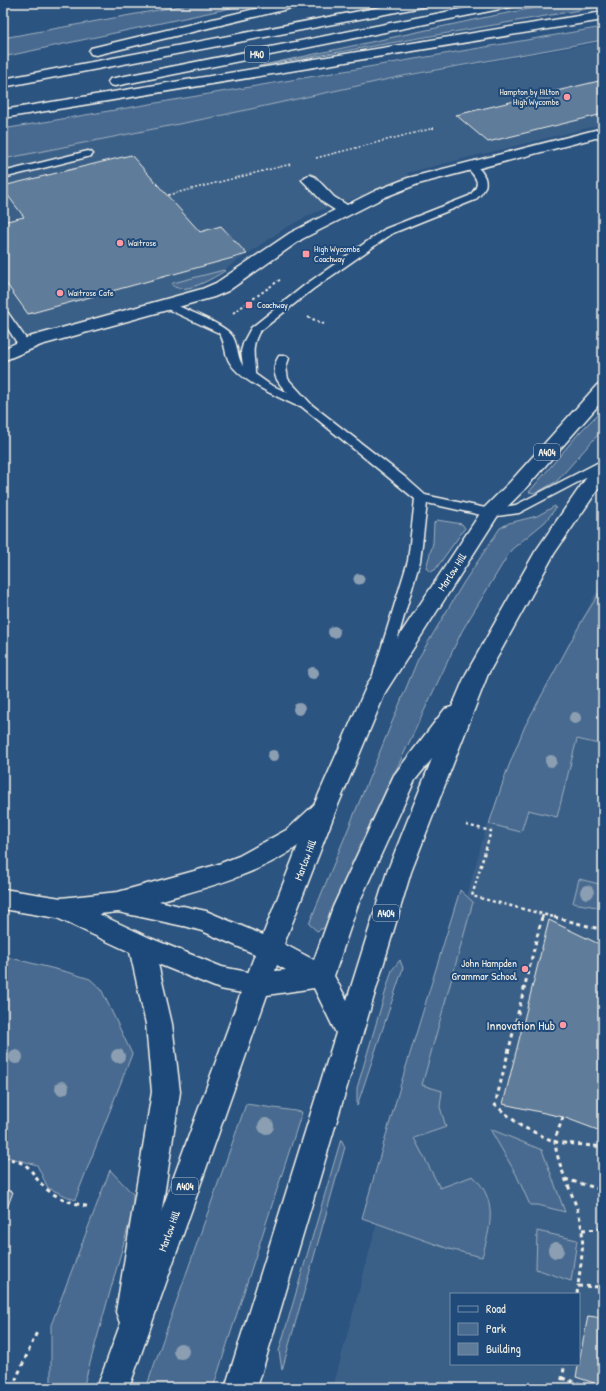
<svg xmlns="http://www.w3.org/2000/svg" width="606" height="1391" viewBox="0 0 606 1391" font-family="'Patrick Hand',sans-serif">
  <rect width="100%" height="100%" fill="#2c5481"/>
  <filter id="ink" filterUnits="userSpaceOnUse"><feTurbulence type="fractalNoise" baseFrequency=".025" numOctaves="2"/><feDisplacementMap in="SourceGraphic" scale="8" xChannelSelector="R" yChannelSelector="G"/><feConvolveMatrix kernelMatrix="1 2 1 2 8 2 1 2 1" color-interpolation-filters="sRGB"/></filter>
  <g filter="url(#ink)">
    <path fill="#3b6088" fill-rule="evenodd" d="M603,42V124L406,173L411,178L316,212L285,228L195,290L3,345V147Z
      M603,579V1388H333L409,1103L484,835L511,763L528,723ZM451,1294H579V1364H451Z"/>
    <path fill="#496b90" stroke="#9eaebc" d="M197,3H254L3,57V38Z
      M560,3H603V6L259,66L487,17Z
      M603,27V40L403,76L214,117L3,159V129Z
      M225,271C213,278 184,296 172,285L173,283L224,270Z
      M603,409V429L557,481L536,493L529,492L580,432Z
      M555,506L556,508L545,522L511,550L462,631L361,844L328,926L317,931L309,924L418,659L464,582L500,528L509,523L537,516Z
      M437,520L462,524L465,528L435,570L430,572L426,568L433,543L434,523Z
      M603,587V745L577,739L557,817L528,810L521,832L489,824L506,773L525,726L583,619Z
      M579,879L603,885V908L573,903Z
      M460,890L473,902L422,1085L442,1091L440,1107L446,1127L414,1138L440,1188L473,1176C499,1201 490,1228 482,1257L449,1249L362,1218L402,1080Z
      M3,956L71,973L90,979L101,989L132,1054L75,1200L48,1188L37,1165L3,1156Z
      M400,960L403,968L357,1106V1088L392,970Z
      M246,1104L302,1112L213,1388H146Z
      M490,1129L542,1150L565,1212L538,1205H530L516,1174Z
      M341,1139L345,1147L282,1370L279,1351Z
      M110,1170L133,1194V1210L83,1388H51V1325Z
      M537,1231L577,1240L571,1281L536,1269Z"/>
    <path fill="#5e7b9a" stroke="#f4f1e8" d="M603,80V114L488,142L456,115Z
      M131,155L200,232L221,226L247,254L28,314L3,279V222L24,217L3,189V186Z
      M549,920L603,946V1132L563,1117L503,1104Z
      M3,1189L13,1192L3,1219Z
      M588,1316L603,1318V1386L576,1377Z"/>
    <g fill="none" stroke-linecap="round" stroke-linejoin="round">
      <g stroke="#f4f1e8" stroke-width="3">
        <path id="service" d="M88,151L91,152L93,154L91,156L3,178V172Z
          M471,163C476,164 478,168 481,171C490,183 485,191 475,200L393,233L313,289L259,332C250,349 255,357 255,374L269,384L288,393C277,382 269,372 279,356H287L289,358L286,367L288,379L312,405L406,478L425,495L490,509L516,505L603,460V469L519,513L490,517L427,503L420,561L387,675L385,679L380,680L375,679L373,675L408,561L415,499L301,406L295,405C275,395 242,382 230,363C224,354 226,342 219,333L163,307L162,305L167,302L171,303C184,309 227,325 233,337C238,346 237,357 243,366L241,351L244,341L251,328L305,285L385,229L469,196C483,183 476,178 466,166Z
          M3,310L8,313L31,346L29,348H21L19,346L3,321Z"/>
      </g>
      <g stroke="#f4f1e8" stroke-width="3">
        <path id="minor" d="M603,128V136L418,184L385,197L302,239L228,291L214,297L41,345L3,361V349L29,337L202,289L216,283L290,233L335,210L324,203L305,183L302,180L305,177L310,175L315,177L334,197L347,205L375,191L408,178Z
          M324,801L332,803L336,810C331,818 324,824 318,830C274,871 215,885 159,901L192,909L195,916L192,923L183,926L118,912L99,914L150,938L222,967L258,974L267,977L271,985L267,993L258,996L220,989L158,964L172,1024L180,1092L146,1312L142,1323L131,1327L120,1323L116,1312L152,1092L146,1024L130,952L57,918L3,909V889L61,898L118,892L216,865L239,856L288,829L316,803Z"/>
      </g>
      <g stroke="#f4f1e8" stroke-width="3">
        <path id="primary" d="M603,384V400L524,490L497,517L386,691L336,810L284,944L314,960L333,907L394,775L445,709L452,707L466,674L535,552L596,464L603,462V482L554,554L488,674L411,872L257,1388H225L336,1033L314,988L267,995L129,1388H97L255,954L202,931L174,923L171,916L174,909L183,906L206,911L263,935L312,810L368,683L483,509L510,482L597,385ZM432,759L387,872L347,1000L334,976L357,907L415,780ZM277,965L286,970L275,971Z"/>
      </g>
      <g stroke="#f4f1e8" stroke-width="3">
        <path id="motorway" d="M280,3H302L300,6L96,55L91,54L89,51L91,48Z
          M402,3H428L426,6L422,7L3,87V79Z
          M491,3H516L514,6L510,7L115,86L110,85L108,82L110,79L115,78Z
          M603,12V20L3,118V110Z"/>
      </g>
      <path stroke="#f4f1e8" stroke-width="1.5" stroke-dasharray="2 2" stroke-linecap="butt" d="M316,158L434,128
        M168,195L291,164"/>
      <path stroke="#f4f1e8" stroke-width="2" stroke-dasharray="2.5 2.5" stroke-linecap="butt" d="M233,313L281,279
        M308,317L324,324"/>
      <path stroke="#f4f1e8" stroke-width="2.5" stroke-dasharray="3 3" stroke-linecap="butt" d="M466,825L491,831L472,896L558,918
        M542,918L543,915"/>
      <path stroke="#f4f1e8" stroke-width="3" stroke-dasharray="4 4" stroke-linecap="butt" d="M542,917L495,1105L521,1126L555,1142L603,1147
        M554,917L603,930
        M602,946L603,941
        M563,1117C561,1124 555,1136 555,1143C559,1174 579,1201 582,1231C584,1250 580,1268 578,1286
        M3,1158C37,1163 27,1174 49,1191C61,1200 76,1204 90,1207
        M565,1179L603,1190
        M582,1230L603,1229
        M577,1294L578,1286L603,1287
        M562,1378L592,1388
        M12,1388L37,1332
        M560,1388L565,1364"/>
      <use href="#service" fill="#1f4a7a" fill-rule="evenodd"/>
      <use href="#minor" fill="#1f4a7a" fill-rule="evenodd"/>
      <use href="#primary" fill="#1f4a7a" fill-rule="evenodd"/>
      <use href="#motorway" fill="#1f4a7a" fill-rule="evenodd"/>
    </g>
    <g fill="#8c9fb2">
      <circle cx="359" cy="579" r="5.5"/>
      <circle cx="334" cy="632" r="6"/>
      <circle cx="313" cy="673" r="6"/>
      <circle cx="299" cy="709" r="6"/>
      <circle cx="575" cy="718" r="6"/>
      <circle cx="273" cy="756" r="6"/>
      <circle cx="551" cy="761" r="6"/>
      <circle cx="587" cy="892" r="7"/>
      <circle cx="118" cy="1056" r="7"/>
      <circle cx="16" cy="1057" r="7"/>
      <circle cx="62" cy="1088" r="7"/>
      <circle cx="266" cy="1126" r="8"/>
      <circle cx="556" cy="1250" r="8"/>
      <circle cx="181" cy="1351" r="8"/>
    </g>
  </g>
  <g fill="#ff9aa2" stroke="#1f4a7a" stroke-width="1.5">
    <circle cx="567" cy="97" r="4"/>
    <circle cx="120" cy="243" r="4"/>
    <rect x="302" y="250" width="8" height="8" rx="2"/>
    <circle cx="60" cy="293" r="4"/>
    <rect x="245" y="301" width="8" height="8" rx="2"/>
    <circle cx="525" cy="969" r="4"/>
    <circle cx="563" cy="1025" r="4"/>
  </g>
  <g text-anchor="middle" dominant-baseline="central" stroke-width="4" stroke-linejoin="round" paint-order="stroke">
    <g font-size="9" fill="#f4f1e8" stroke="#1f4a7a" text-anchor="start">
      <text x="559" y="92" text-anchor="end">Hampton by Hilton<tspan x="559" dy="10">High Wycombe</tspan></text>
      <text x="128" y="243">Waitrose</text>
      <text x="314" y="249">High Wycombe<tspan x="314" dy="10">Coachway</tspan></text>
      <text x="68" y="293">Waitrose Cafe</text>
      <text x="257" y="305">Coachway</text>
    </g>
    <g fill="#1f4a7a" stroke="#b4bfc7" stroke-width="1">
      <rect x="245" y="46" width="24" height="16" rx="3"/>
      <rect x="534" y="444" width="26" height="16" rx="3"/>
      <rect x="373" y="905" width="26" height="16" rx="3"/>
      <rect x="172" y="1178" width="26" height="16" rx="3"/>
    </g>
    <g font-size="10" font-weight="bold" fill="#f4f1e8">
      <text x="257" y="54">M40</text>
      <text x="547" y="452">A404</text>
      <text x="386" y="913">A404</text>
      <text x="185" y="1186">A404</text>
    </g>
    <g font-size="11" fill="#f4f1e8" stroke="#1f4a7a">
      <text transform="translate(452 572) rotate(-57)">Marlow Hill</text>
      <text transform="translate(305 860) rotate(-69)">Marlow Hill</text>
      <text transform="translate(169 1231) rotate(-70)">Marlow Hill</text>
    </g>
    <g font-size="11" fill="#f4f1e8" stroke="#1f4a7a" text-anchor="end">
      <text x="517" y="963">John Hampden<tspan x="517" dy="13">Grammar School</tspan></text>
    </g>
    <g font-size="13" fill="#f4f1e8" stroke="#1f4a7a" text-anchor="end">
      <text x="555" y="1025">Innovation Hub</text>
    </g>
  </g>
  <rect width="606" height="1391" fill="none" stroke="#1f4a7a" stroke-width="16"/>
  <rect x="8" y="8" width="590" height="1375" fill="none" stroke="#f4f1e8" stroke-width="1.5" filter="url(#ink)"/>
  <rect x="450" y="1293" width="130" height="72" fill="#1f4a7a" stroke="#748da6"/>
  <rect x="458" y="1306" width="20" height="6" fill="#1f4a7a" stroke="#748da6"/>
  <text x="486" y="1313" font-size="12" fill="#f4f1e8">Road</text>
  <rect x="458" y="1323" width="20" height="12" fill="#496b90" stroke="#748da6"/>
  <text x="486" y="1333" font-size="12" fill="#f4f1e8">Park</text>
  <rect x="458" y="1343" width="20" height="12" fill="#5e7b9a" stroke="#748da6"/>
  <text x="486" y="1353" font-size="12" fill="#f4f1e8">Building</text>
</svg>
